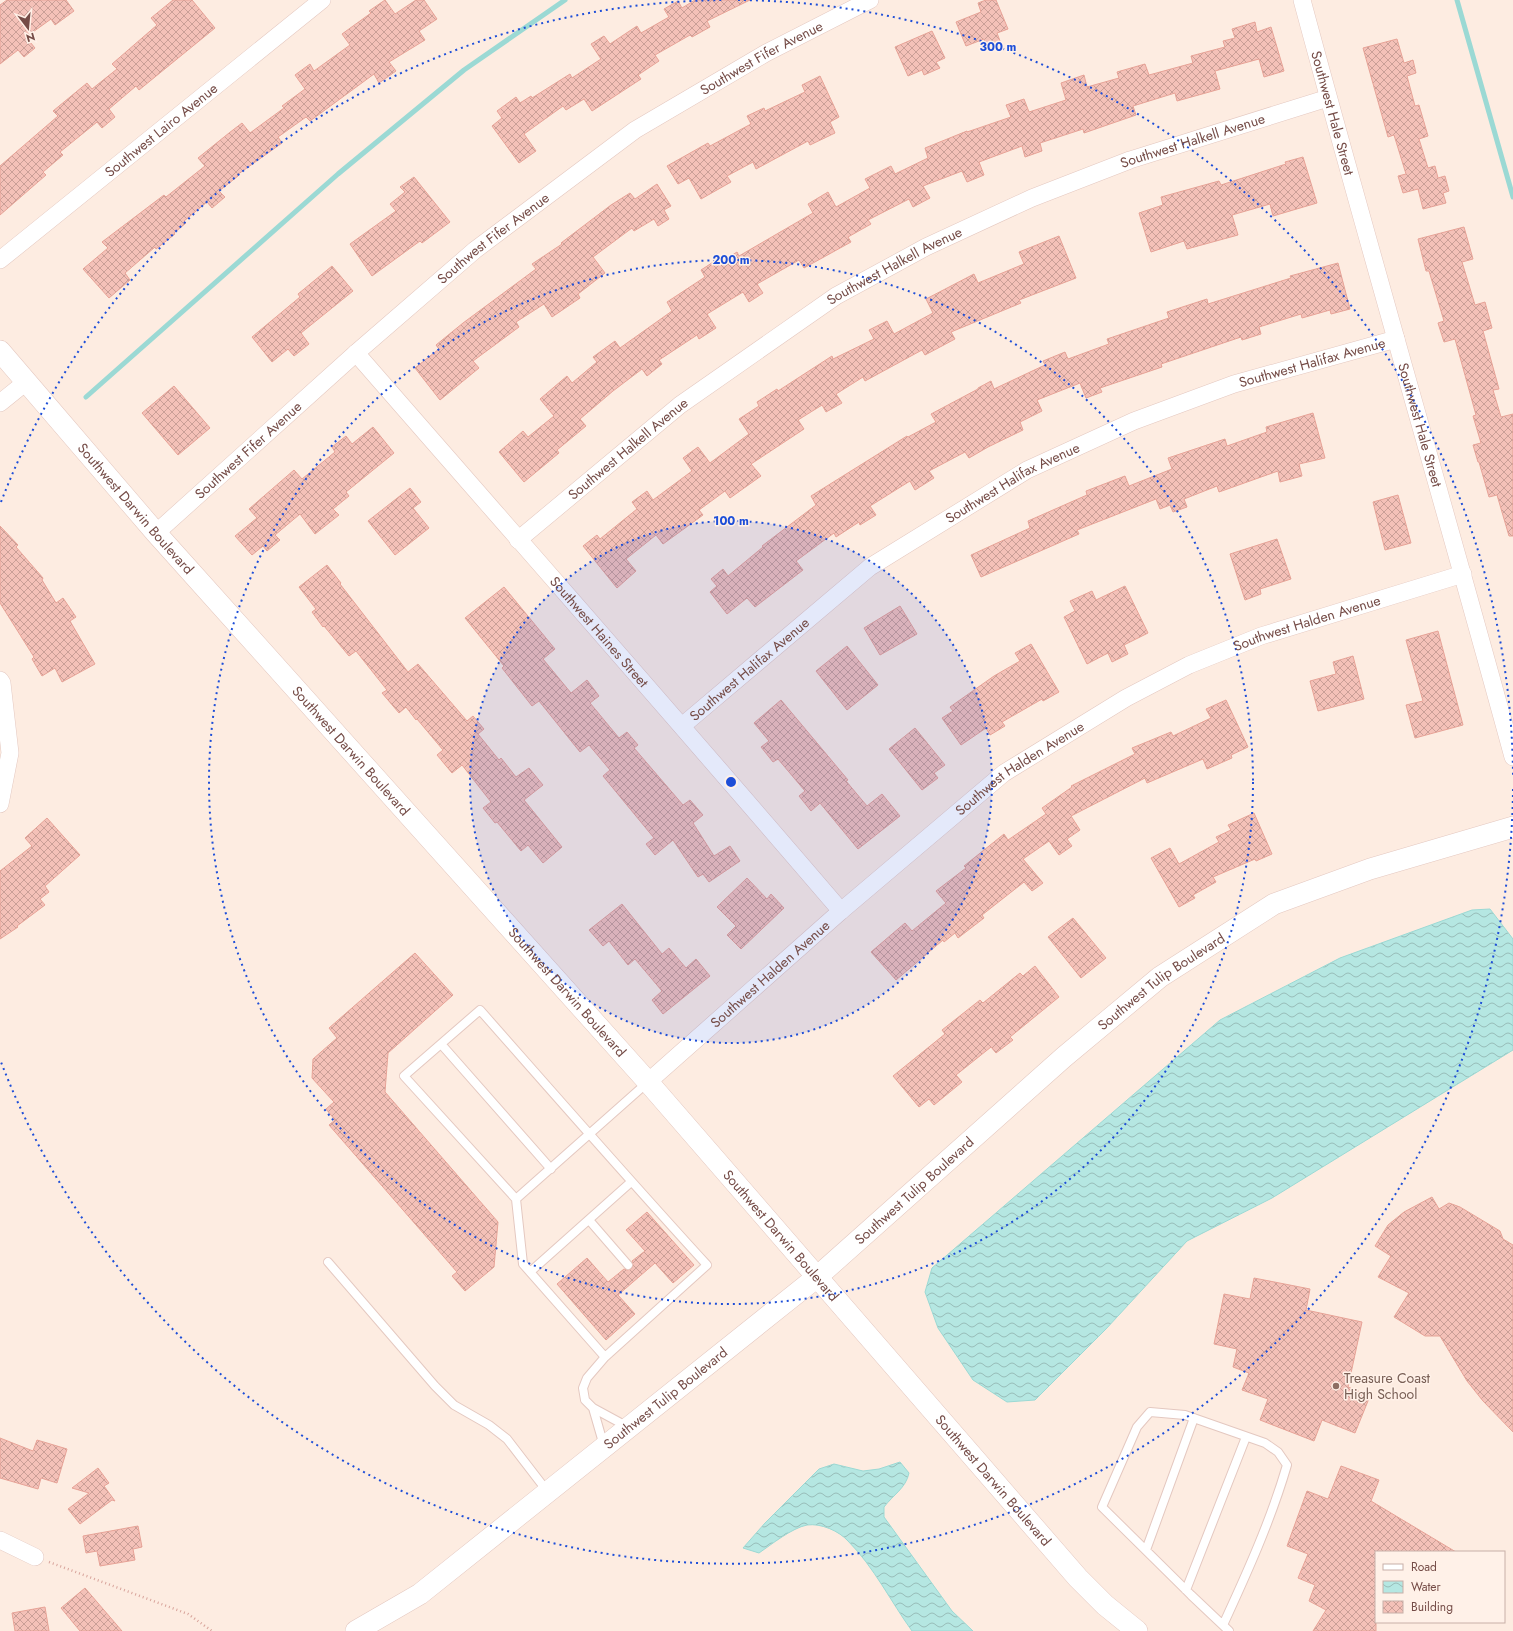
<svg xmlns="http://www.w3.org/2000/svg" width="1513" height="1631" viewBox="0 0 1513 1631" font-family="Jost,sans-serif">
  <defs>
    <pattern id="water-waves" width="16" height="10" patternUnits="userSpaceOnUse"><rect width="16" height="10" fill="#b5e7e2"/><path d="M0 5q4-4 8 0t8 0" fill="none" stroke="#98bdb9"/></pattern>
    <pattern id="building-cross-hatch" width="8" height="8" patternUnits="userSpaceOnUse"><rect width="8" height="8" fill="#f4c1b8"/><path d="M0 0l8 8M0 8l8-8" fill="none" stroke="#ca9f97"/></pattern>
  </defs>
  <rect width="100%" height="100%" fill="#fdece1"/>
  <path fill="url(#water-waves)" stroke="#9bd9d4" d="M1490,909L1513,939V1050L1272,1198L1187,1241L1106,1329L1035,1400L1007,1402L973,1380L938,1328L925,1292L932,1268L1220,1020L1340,958L1472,910Z
    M900,1462L909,1473C906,1488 893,1495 884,1507V1517L952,1611L973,1631H912C891,1602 874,1567 848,1541C839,1531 821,1523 807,1525C792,1528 772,1544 759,1553L743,1548L765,1523L819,1469L834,1464L863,1471L879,1469Z"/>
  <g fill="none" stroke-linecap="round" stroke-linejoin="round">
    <path stroke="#9bd9d4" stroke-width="5" d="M1457,0L1513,197
      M86,397L338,174L464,70L565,0"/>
  </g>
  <path fill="url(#building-cross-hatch)" stroke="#e7a397" d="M7,0H66L74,11L55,25L51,19L26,37L35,48L24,57L18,50L0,64V5Z
    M173,0H192L215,28L139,90L136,86L109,109L115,117L102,128L97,122L60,152L63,155L43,172L46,175L0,215V166L58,116L53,111L87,83L92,89L117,69L112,64L157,25L151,18Z
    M385,0L395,14L416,0H424L437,19L419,31L425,40L389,62L396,71L379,83L374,74L310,121L306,117L278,137L282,143L237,175L238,176L219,191L225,197L212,208L207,202L184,221L186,223L174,233L175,234L156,249L155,247L125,273L130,280L109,298L83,269L108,248L102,242L164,195L166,197L205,166L198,158L229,133L242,123L250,133L284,108L282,106L305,89L295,75L310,64L314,71L350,45L342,34L371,13L369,11Z
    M695,0H750L707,21L710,27L692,37L690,35L655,55L659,61L638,75L641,79L592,111L584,99L566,110L563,106L524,134L536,151L519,163L492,126L502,118L497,111L516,97L520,103L531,96L532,98L570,74L572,78L601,59L591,44L604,36L610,44L637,26L641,33L669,17L664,9L678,1L682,8Z
    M986,0H996L1008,29L997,33L1000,41L986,46L984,39L966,46L956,22L981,12L978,3Z
    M1255,22L1257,32L1271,27L1284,71L1264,77L1259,59L1215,71L1220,89L1177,101L1175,93L1133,106L1136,115L1084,133L1083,129L1040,143L1042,151L1025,157L1022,146L979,162L984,175L967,182L962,171L923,186L930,198L913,207L909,199L868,220L871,224L848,237L851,242L804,268L799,260L757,284L763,293L749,302L743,292L707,314L716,328L699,339L697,335L659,360L662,364L647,376L642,369L613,391L580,419L586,426L557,450L559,453L524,482L499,452L523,431L528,437L554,416L540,399L567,376L572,383L597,362L593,357L615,341L620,348L672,311L667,302L705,277L701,270L721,257L724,260L737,252L739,256L813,213L808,204L828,192L836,207L870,188L865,179L891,166L895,174L928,158L925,148L967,131V132L1011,117L1006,105L1024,99L1029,112L1066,100L1061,83L1084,75L1087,87L1119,78L1117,72L1145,64L1149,75L1193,63L1191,56L1225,47L1223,41L1235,38L1232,29Z
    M932,31L945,58L936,62L940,68L924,75L922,70L908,76L895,47Z
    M1397,39L1404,63L1413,60L1416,73L1407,76L1415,106L1419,105L1428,136L1419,139L1428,168L1435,166L1438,178L1445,176L1449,191L1443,193L1446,203L1423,209L1418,189L1403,193L1398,176L1406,174L1394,135L1388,137L1363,48Z
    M820,76L839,117L830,122L835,133L810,145L808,141L756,169L753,162L727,176L731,182L701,199L689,178L678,184L667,166L708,143L710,146L751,124L747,116L764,108L765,111L805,92L802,85Z
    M1303,157L1317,203L1273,216L1270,204L1232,215L1238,235L1187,249L1184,241L1151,252L1139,213L1163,205L1161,197L1219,181L1221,185L1286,164L1285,162Z
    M414,177L450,222L422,243L420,241L372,276L350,244L396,211L390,204L405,192L400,187Z
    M657,184L671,206L664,210L669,219L658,226L654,219L634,231L632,228L593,257L605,273L578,294L580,298L552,317L544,304L516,322L519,327L473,361L479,368L440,400L415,368L439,349L436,345L463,323L536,269L532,264L562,244L561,243L611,205L630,193L635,199Z
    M1464,227L1473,259L1462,262L1475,305L1485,302L1492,328L1483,331L1499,389L1493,390L1501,417L1513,414V536H1509L1497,495L1489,497L1479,462H1478L1473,445L1481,443L1473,416L1476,415L1455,339L1444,342L1438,323L1444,321L1429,271H1426L1418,239Z
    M1059,236L1076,278L1019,300L1021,303L951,332L955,339L925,355L922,350L865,381L863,377L836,394L842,403L826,412L822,405L798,420L804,429L751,464L761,476L730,498L725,491L699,510L703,515L663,544L656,535L626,559L636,571L617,588L583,546L597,535L600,539L637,509L632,502L647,491L653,500L692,471L683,458L698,447L710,463L749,434L739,419L759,406L757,402L777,389L778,391L832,356L833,359L874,339L869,330L887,321L894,334L933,313L926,299L974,274L978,283L1024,264L1019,252Z
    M1338,263L1350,309L1331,314L1330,310L1302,318L1301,314L1259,327L1261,334L1242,340L1241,337L1161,364L1162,367L1100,388L1102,392L1086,398L1080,383L1037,400L1042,411L1020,422L1023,430L988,447L969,458L965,452L929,471L934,478L915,490L910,481L870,506L876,515L860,525L859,522L836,537L834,533L796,561L803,570L755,607L747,598L727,614L710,592L717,586L711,579L723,569L728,576L763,547L762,546L816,505L811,496L907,436L908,437L936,422L931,414L978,389V388L991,381L994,389L1045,365L1043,361L1065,352L1068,359L1109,344L1107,339L1169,318L1167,312L1207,299L1208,304L1291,278L1290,276Z
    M332,266L353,291L301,333L309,344L294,356L288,349L272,362L252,337L300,297L298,294Z
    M174,386L210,428L178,455L142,413Z
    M1313,413L1325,458L1299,464L1302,476L1280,482L1278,471L1219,492L1217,486L1184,499L1187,507L1173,512L1170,505L1160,509L1156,499L1077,530L1079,534L981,577L971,555L1030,528L1028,521L1087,495L1086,491L1125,476L1129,486L1172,469L1168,458L1225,439L1227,446L1267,432L1266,427Z
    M373,427L394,453L346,492L349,496L333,509L339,515L315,534L300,514L275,535L280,540L267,551L263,546L252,555L235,536L257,518L249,509L294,470L302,479L335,452L332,447L346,436L352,444Z
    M410,488L421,502L413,508L429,528L395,555L368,521Z
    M1398,495L1411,543L1385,550L1373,502Z
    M0,526L18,545L16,547L43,578L42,580L56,603L63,598L76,617L70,621L95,664L62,682L55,668L42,676L32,659L34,657L0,603Z
    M1277,539L1291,579L1260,589L1261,594L1245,600L1230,554Z
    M327,565L341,583L340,584L408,672L418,664L467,721L473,716L484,729L478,734L499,760L501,758L516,777L529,768L543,785L524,800L562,847L543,863L528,845L521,851L497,822L495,823L483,808L491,802L462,765L452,773L437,755L443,750L417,719L416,720L406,707L399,713L382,693L387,690L356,651L349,656L324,626L323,627L312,612L316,609L299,587Z
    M1125,586L1148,633L1124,645L1128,654L1112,662L1108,653L1087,664L1064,617L1075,611L1070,601L1092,591L1096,600Z
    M504,587L555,649L543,659L571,693L587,680L599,696L590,703L619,738L627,732L638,745L634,748L683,805L690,800L703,815L693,823L714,856L730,846L740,861L709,882L703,874L698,877L673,840L655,855L646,844L654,838L603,776L610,770L589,745L580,752L539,701L532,706L502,668L504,666L465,618Z
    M900,606L917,634L880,655L864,628Z
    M1438,631L1463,725L1415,738L1406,705L1423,701L1406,640Z
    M1031,644L1059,692L1043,701L1042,699L1002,722L1005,726L990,735L986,728L961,745L942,718L953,711L950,707L994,676L1020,661L1015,653Z
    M847,646L878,685L847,710L816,671Z
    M1353,656L1364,699L1318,711L1310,681L1336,674L1333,662Z
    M781,700L848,780L846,781L867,806L882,794L900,816L858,849L820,803L811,811L799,796L805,791L778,759L773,762L761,747L769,741L754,723Z
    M1226,700L1248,747L1231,755L1232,758L1207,769L1203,759L1147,783L1145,778L1071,816L1080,830L1067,839L1072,846L1059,855L1049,841L1023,859L1043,883L1032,891L1024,882L982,915L984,918L958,938L955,933L944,942L943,940L896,980L871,952L905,923L912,931L946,903L936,891L966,868L964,866L1004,834L1008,840L1046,814L1042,808L1072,787L1071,786L1135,754L1132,748L1171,732L1173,736L1211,718L1206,709Z
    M915,728L945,765L934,773L938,778L922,790L889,749Z
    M1254,813L1272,854L1256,861L1255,859L1213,877L1216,882L1193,895L1195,898L1179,907L1151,858L1170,848L1179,864L1219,842L1216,837L1231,830L1228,825Z
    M47,818L80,855L45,886L49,892L40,899L45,905L17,926L18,927L0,939V871L32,846L25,838Z
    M747,878L767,899L771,894L784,908L741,949L727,935L736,926L717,907Z
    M622,904L662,954L669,948L686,968L696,959L710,976L663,1014L652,1000L662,991L635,959L628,965L609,941L603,946L589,930Z
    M1073,918L1106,958L1081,978L1048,937Z
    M415,953L453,995L388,1053L385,1092L498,1222L494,1267L465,1291L452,1276L457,1272L329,1125L335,1120L326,1109L334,1102L312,1078L313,1059L337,1038L329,1028Z
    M1035,966L1059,997L1010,1037L1013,1040L996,1053L991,1047L956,1075L962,1082L934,1105L929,1099L919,1107L893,1076L945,1034L942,1030L980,1000L983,1003L1020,973L1023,976Z
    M1432,1197L1439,1209L1449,1203L1460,1207L1500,1231L1503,1239L1513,1245V1432L1483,1401L1467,1381L1440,1336H1425L1394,1317L1409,1293L1378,1277L1391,1256L1375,1246L1388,1225L1404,1212Z
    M647,1212L694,1265L673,1283L655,1263L618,1295L635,1314L606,1340L557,1284L587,1258L608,1282L624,1269L627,1270L631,1269L633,1266L632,1261L645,1251L626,1230Z
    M1254,1278L1310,1289L1306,1310L1362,1322L1348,1387L1370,1396L1355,1433L1322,1420L1314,1441L1260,1420L1268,1399L1242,1390L1249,1373L1233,1367L1237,1349L1214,1344L1224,1294L1250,1299Z
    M0,1438L33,1451L37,1440L67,1449L57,1483L41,1478L38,1489L0,1478Z
    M1341,1466L1379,1480L1371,1501L1456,1552H1376V1631H1313L1326,1610L1309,1601L1315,1585L1298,1578L1308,1554L1287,1546L1307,1491L1328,1499Z
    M98,1468L109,1483L104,1486L115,1501L112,1500L80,1524L68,1509L89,1493L72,1488Z
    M138,1526L142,1547L133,1549L135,1560L100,1566L97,1551L86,1553L83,1536Z
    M85,1588L122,1631H80L61,1608Z
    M45,1607L49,1631H15L12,1613Z"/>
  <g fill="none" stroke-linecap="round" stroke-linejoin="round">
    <g stroke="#e4c8c0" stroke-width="10">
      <path id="service" d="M441,1044L551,1169
        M516,1199L523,1264L605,1357
        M589,1220L628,1265
        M328,1262L435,1386L454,1405L489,1425L507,1439L547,1491
        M530,1272L631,1182
        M593,1408L604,1446
        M628,1427L593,1408L585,1400L583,1388L587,1378L605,1357L707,1265C630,1181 555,1095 480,1010L404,1076L516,1199L648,1082
        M1146,1550L1194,1418
        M1186,1590L1246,1437
        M1223,1625C1247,1573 1271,1520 1287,1465L1278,1452L1265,1443L1185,1415L1150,1412L1137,1427L1102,1507L1186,1590L1191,1595L1229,1631"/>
    </g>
    <g stroke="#e4c8c0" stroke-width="18">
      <g id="minor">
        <path id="s1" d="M1302,0C1370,253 1444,504 1513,757"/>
        <path id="s2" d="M0,260L322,0"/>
        <path id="s3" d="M356,353C518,539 681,724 841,911"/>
        <path d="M0,403L26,382"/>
        <path id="s4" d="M156,533L356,353L475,250L635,130L766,53L870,0"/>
        <path id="s5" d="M518,540L680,405L836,296L926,247L1032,198L1130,160L1328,98"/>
        <path d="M0,680L2,683L10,753L0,804"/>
        <path id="s6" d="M682,726L870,567L1027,470L1134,421L1234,384L1396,339"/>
        <path id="s7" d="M648,1082L841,911L1004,773L1126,698L1189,665L1261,636L1463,574"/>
        <path d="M0,1540L35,1557"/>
      </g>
    </g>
    <g stroke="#e4c8c0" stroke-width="22">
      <g id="tertiary">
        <path id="s8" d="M0,351L156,533L648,1082L1078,1578L1105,1605L1137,1631"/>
        <path id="s9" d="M356,1631L420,1594L817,1277L1064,1057L1160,977L1274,904L1370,869L1513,827"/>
      </g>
    </g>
    <path stroke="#d8a49b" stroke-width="2.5" stroke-dasharray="1 3" stroke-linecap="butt" d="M49,1562L188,1614L212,1631"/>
    <use href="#service" stroke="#fff" stroke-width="8"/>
    <use href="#minor" stroke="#fff" stroke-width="17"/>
    <use href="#tertiary" stroke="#fff" stroke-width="21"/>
  </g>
  <circle cx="731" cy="782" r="261" fill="#1d4ed8" fill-opacity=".12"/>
  <g fill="none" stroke="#1d4ed8" stroke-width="2" stroke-dasharray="2 4">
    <circle cx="731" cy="782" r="261"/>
    <circle cx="731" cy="782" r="522"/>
    <path d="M1513 789A782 782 0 0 1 1 1062M1 502A782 782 0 0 1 724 0M738 0A782 782 0 0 1 1513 775"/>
  </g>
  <circle fill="#8d6e63" stroke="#fff1e8" stroke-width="1.5" cx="1336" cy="1386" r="4"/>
  <g text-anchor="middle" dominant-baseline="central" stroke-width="3" stroke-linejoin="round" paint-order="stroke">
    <g font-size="14" fill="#754c47" stroke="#fff1e8">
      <text stroke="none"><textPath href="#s4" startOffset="772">Southwest Fifer Avenue</textPath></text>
      <text stroke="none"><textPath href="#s1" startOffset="117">Southwest Hale Street</textPath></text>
      <text stroke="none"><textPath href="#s2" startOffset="207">Southwest Lairo Avenue</textPath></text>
      <text stroke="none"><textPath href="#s5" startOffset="791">Southwest Halkell Avenue</textPath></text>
      <text stroke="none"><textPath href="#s4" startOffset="448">Southwest Fifer Avenue</textPath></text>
      <text stroke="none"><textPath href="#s5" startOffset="467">Southwest Halkell Avenue</textPath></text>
      <text stroke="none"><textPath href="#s6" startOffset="736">Southwest Halifax Avenue</textPath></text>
      <text stroke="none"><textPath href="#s1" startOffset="441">Southwest Hale Street</textPath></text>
      <text stroke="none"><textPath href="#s5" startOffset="143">Southwest Halkell Avenue</textPath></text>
      <text stroke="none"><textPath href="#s4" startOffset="124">Southwest Fifer Avenue</textPath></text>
      <text stroke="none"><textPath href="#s6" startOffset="412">Southwest Halifax Avenue</textPath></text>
      <text stroke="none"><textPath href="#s8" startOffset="208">Southwest Darwin Boulevard</textPath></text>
      <text stroke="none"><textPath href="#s7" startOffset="811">Southwest Halden Avenue</textPath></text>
      <text stroke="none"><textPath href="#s3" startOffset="370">Southwest Haines Street</textPath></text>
      <text stroke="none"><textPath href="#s6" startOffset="88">Southwest Halifax Avenue</textPath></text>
      <text stroke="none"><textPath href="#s8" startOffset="532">Southwest Darwin Boulevard</textPath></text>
      <text stroke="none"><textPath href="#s7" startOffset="487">Southwest Halden Avenue</textPath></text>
      <text stroke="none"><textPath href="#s7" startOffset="163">Southwest Halden Avenue</textPath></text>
      <text stroke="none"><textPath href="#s9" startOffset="1036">Southwest Tulip Boulevard</textPath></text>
      <text stroke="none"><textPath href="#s8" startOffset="856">Southwest Darwin Boulevard</textPath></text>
      <text stroke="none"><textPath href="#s9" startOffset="712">Southwest Tulip Boulevard</textPath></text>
      <text stroke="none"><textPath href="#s8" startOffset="1180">Southwest Darwin Boulevard</textPath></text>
      <text stroke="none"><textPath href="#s9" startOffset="388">Southwest Tulip Boulevard</textPath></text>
      <text stroke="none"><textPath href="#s8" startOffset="1504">Southwest Darwin Boulevard</textPath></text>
    </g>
    <g font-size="14" fill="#785e54" stroke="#fff1e8" text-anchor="start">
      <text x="1344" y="1378">Treasure Coast<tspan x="1344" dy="16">High School</tspan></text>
    </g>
  </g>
  <circle cx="731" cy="782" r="6" fill="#1d4ed8" stroke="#fff1e8" stroke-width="2"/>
  <g font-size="12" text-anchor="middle" font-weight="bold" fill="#1d4ed8" stroke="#fff1e8" stroke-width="3" stroke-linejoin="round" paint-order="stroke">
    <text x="998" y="51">300 m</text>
    <text x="731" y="264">200 m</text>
    <text x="731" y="525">100 m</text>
  </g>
  <rect x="1375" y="1551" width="130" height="72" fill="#fff1e8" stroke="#c8afa8"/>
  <rect x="1383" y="1564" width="20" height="6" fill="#ffffff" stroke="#c8afa8"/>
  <text x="1411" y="1571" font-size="12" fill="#754c47">Road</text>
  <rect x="1383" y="1581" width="20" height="12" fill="url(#water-waves)" stroke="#c8afa8"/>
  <text x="1411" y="1591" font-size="12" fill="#754c47">Water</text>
  <rect x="1383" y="1601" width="20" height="12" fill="url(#building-cross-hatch)" stroke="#c8afa8"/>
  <text x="1411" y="1611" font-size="12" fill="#754c47">Building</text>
  <g transform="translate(28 28) rotate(164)" stroke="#fff1e8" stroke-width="3" paint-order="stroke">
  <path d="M0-3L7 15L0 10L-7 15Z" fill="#754c47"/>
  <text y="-6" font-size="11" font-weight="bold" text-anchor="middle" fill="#754c47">N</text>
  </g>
</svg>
